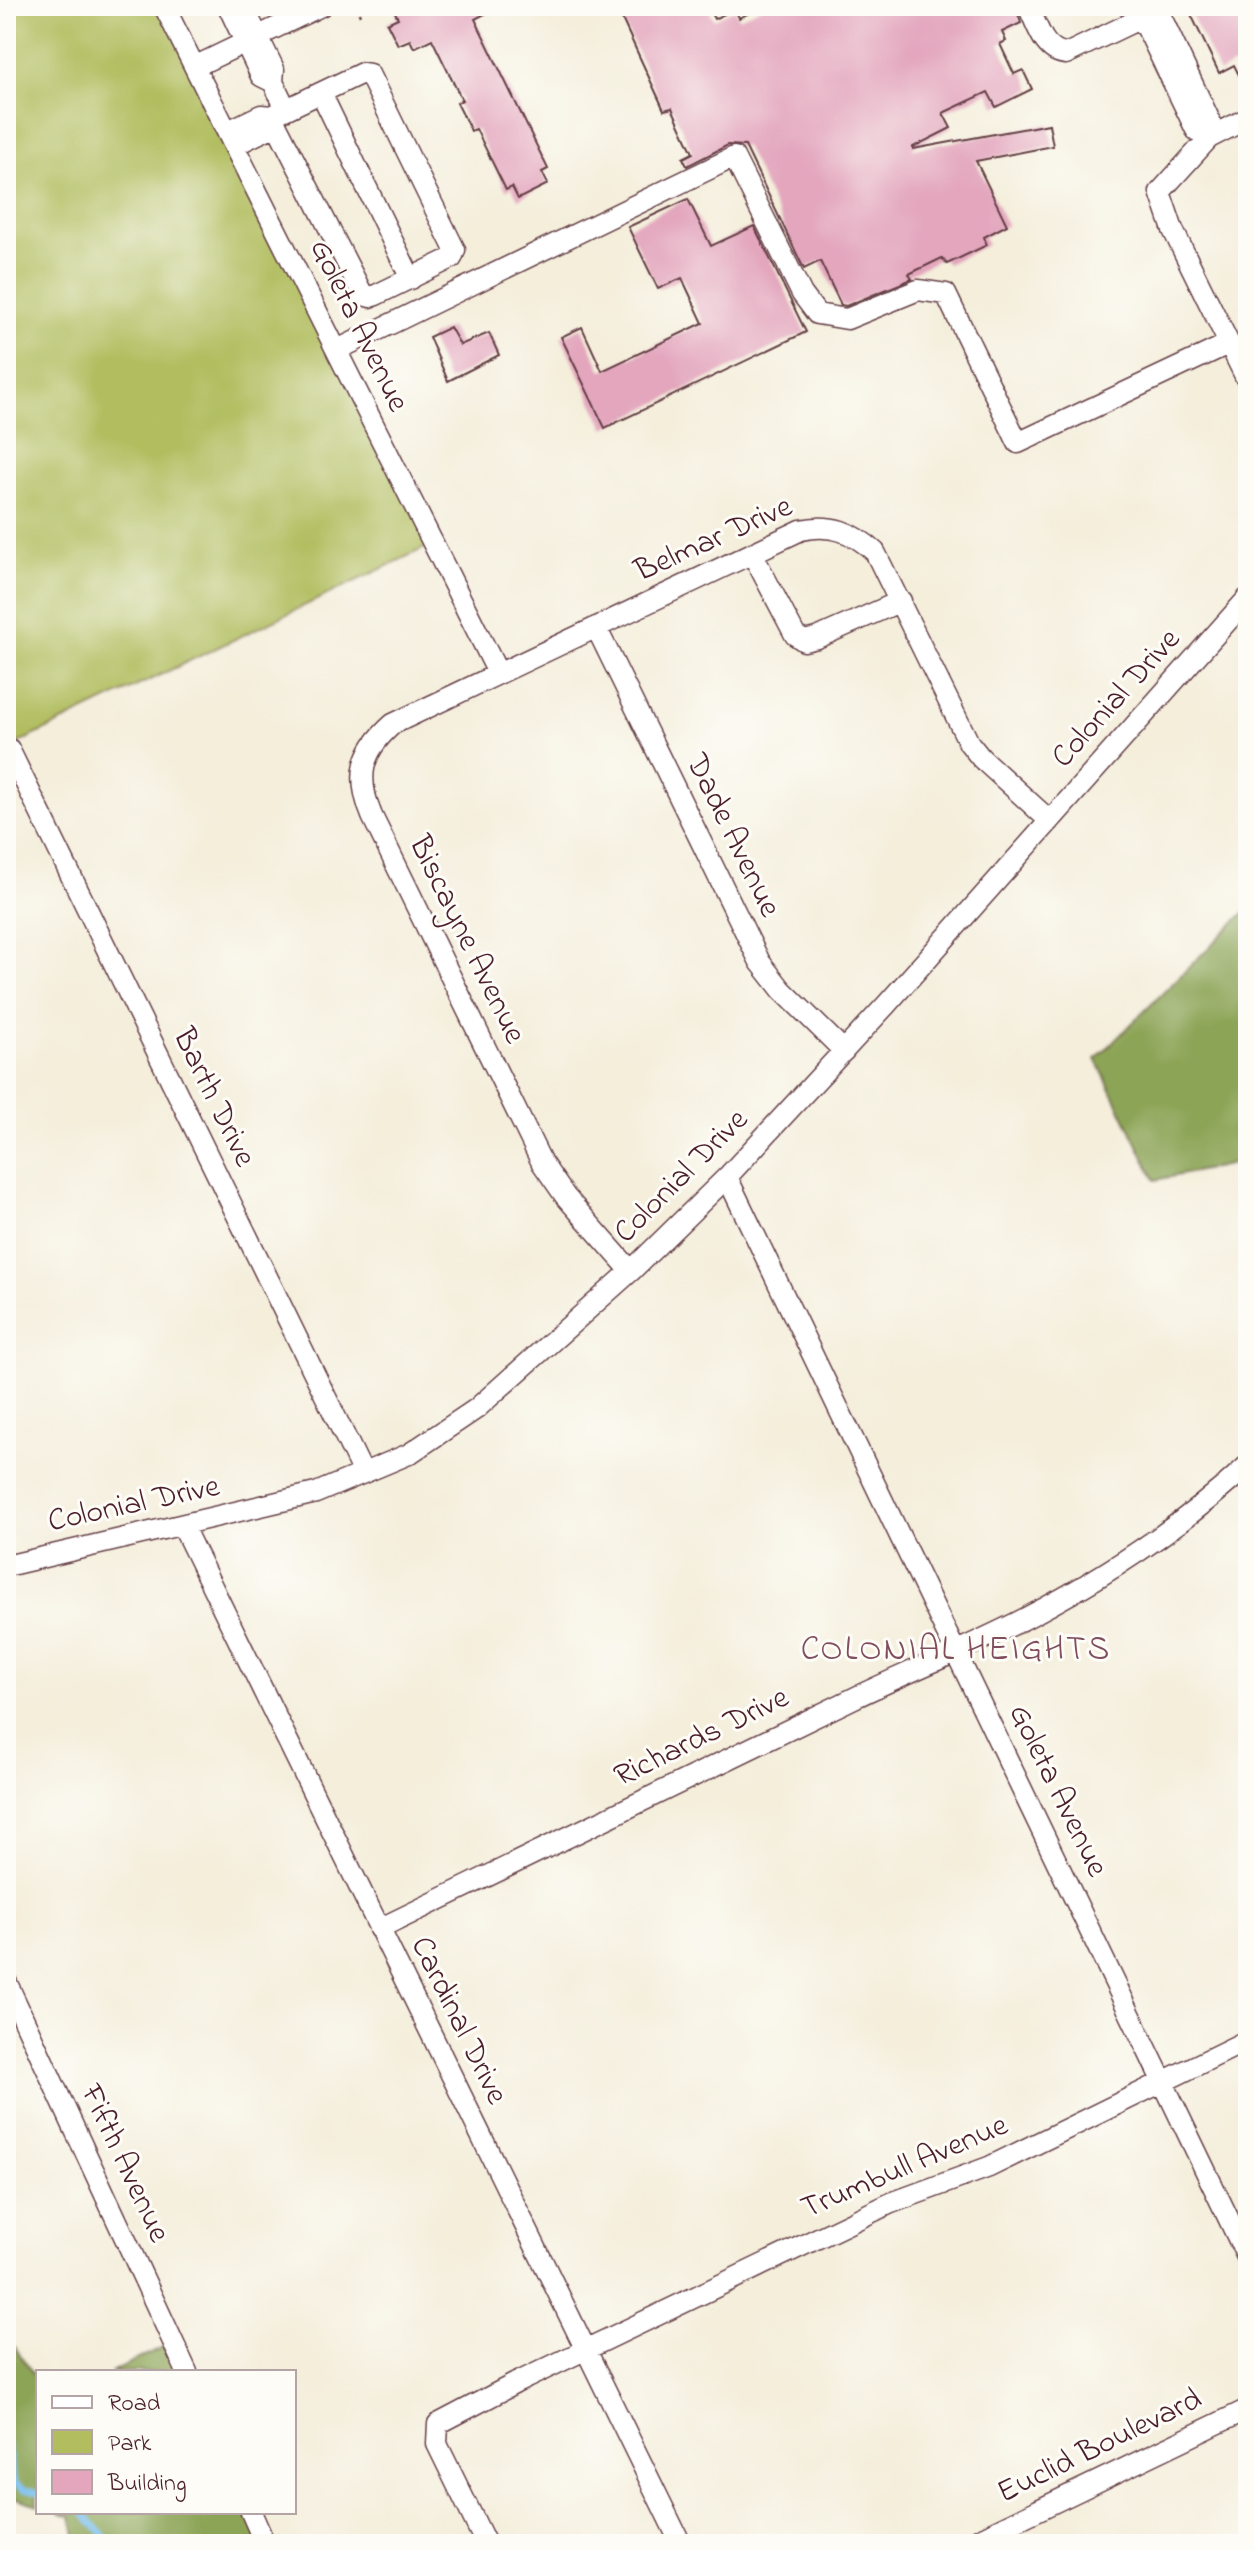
<svg xmlns="http://www.w3.org/2000/svg" width="1254" height="2550" viewBox="0 0 1254 2550" font-family="'Indie Flower',sans-serif">
  <rect width="100%" height="100%" fill="#fdfcf7"/>
  <filter id="ink" filterUnits="userSpaceOnUse"><feTurbulence type="fractalNoise" baseFrequency=".0125" numOctaves="2"/><feDisplacementMap in="SourceGraphic" scale="16" xChannelSelector="R" yChannelSelector="G"/><feConvolveMatrix kernelMatrix="1 2 1 2 8 2 1 2 1" color-interpolation-filters="sRGB"/></filter>
  <filter id="wash" filterUnits="userSpaceOnUse"><feTurbulence type="fractalNoise" baseFrequency=".006" numOctaves="4" result="noise"/><feDisplacementMap in="SourceGraphic" scale="32" xChannelSelector="R" yChannelSelector="G"/><feGaussianBlur stdDeviation="1.8" result="paint"/><feColorMatrix in="noise" values="0 0 0 0 0 0 0 0 0 0 0 0 0 0 0 0 0 1.4 0 .05"/><feComposite in="paint" operator="in"/></filter>
  <g filter="url(#wash)">
    <rect width="100%" height="100%" fill="#f4eedb"/>
    <path fill="#b1bd5f" stroke="#7e6e45" stroke-width="2" d="M6,6H164L433,544L6,749Z"/>
    <path fill="#8ca456" stroke="#6b6240" stroke-width="2" d="M1248,909V1161L1155,1180L1096,1059Z
      M6,2335L38,2381V2505L6,2495Z
      M173,2342L187,2372H111Z
      M59,2512H251L265,2544H77L71,2516Z"/>
    <g fill="none" stroke-linecap="round" stroke-linejoin="round">
      <path stroke="#76beee" stroke-width="6" d="M6,2442L14,2482L23,2489L38,2492
        M83,2512L111,2544"/>
    </g>
    <g id="blocks">
      <path fill="#e3a6bd" d="M392,6H500L475,19L548,169L542,172L548,184L518,199L512,187L506,190L476,129L471,131L457,103L462,100L432,39L414,48L410,40L398,45L387,23L398,18Z
        M616,6H707L714,19L735,9L739,18L764,6H1015L1021,23L1002,32L1006,41L1000,44L1014,74L1023,70L1032,89L996,107L988,92L943,113L951,128L913,147V149L1049,124L1053,146L976,161L1007,225L984,237L987,245L947,264L942,258L909,274L912,279L846,306L841,305L820,261L804,269L745,146L728,145L687,166L683,158L693,153L672,108L664,110Z
        M1187,6H1248V93L1234,65L1219,73Z
        M688,199L711,246L754,226L806,332L605,428L561,337L582,327L602,371L703,323L682,278L658,289L628,227Z
        M450,327L460,345L489,333L499,355L448,381L429,337Z"/>
    </g>
  </g>
  <g filter="url(#ink)">
    <use href="#blocks" fill-opacity="0" stroke="#643e45" stroke-width="2"/>
    <g fill="none" stroke-linecap="round" stroke-linejoin="round">
      <g stroke="#643e45" stroke-width="23">
        <path id="minor" d="M164,6L498,673
          M228,6L261,76L273,82
          M243,6L274,69L273,82L286,109
          M1028,6C1037,24 1043,52 1066,54L1158,10
          M1136,6L1196,130L1209,138
          M1156,6L1211,123L1209,138
          M196,66L321,6
          M321,93L411,279
          M1248,118L1209,138L1160,192L1173,230L1248,382
          M228,131L261,115L272,116L362,73L369,74L453,246L455,250L452,258L376,295L370,297L363,295L272,116
          M235,145L276,125
          M337,350L734,157L802,294L817,314L847,319L918,290L946,294L1018,443L1228,344
          M752,553L795,635L804,641L817,638L901,601
          M596,627L760,962L782,990L844,1051
          M9,749L363,1473
          M727,1177L1248,2259
          M631,1271L565,1196L542,1163L372,816C356,777 361,752 393,724L801,530C831,523 853,532 875,552L969,743L981,758L1050,821
          M182,1525L681,2544
          M6,1566L316,1493L409,1454L476,1409L631,1271L727,1177L887,1004L1248,598
          M379,1929C537,1852 695,1775 854,1698C910,1671 968,1648 1024,1619C1105,1577 1181,1527 1248,1465
          M6,1981L187,2372
          M251,2512L265,2544
          M978,2539L1248,2409
          M486,2544L437,2444L438,2424L516,2383L891,2203L989,2167L1248,2040"/>
      </g>
      <path stroke="#643e45" stroke-width="3" stroke-dasharray="2 6" stroke-linecap="butt" d="M359,13L362,20"/>
      <use href="#minor" stroke="#fff" stroke-width="20"/>
    </g>
  </g>
  <g text-anchor="middle" dominant-baseline="central" stroke-width="6" stroke-linejoin="round" paint-order="stroke">
    <g font-size="32" fill="#4a1f2b" stroke="#fdfcf7">
      <text transform="translate(358 326) rotate(64)">Goleta Avenue</text>
      <text transform="translate(714 540) rotate(-24)">Belmar Drive</text>
      <text transform="translate(1117 699) rotate(-48)">Colonial Drive</text>
      <text transform="translate(732 836) rotate(64)">Dade Avenue</text>
      <text transform="translate(466 940) rotate(64)">Biscayne Avenue</text>
      <text transform="translate(213 1098) rotate(64)">Barth Drive</text>
      <text transform="translate(682 1177) rotate(-45)">Colonial Drive</text>
      <text transform="translate(134 1505) rotate(-12)">Colonial Drive</text>
      <text transform="translate(702 1738) rotate(-26)">Richards Drive</text>
      <text transform="translate(1057 1791) rotate(64)">Goleta Avenue</text>
      <text transform="translate(458 2021) rotate(64)">Cardinal Drive</text>
      <text transform="translate(124 2164) rotate(65)">Fifth Avenue</text>
      <text transform="translate(905 2168) rotate(-23)">Trumbull Avenue</text>
      <text transform="translate(1100 2447) rotate(-26)">Euclid Boulevard</text>
    </g>
    <g font-size="34" letter-spacing="2" fill="#804e5e" stroke="#fdfcf7">
      <text x="956" y="1651">COLONIAL HEIGHTS</text>
    </g>
  </g>
  <rect width="1254" height="2550" fill="none" stroke="#fdfcf7" stroke-width="32"/>
  <rect x="36" y="2370" width="260" height="144" fill="#fdfcf7" stroke="#b5a4a5" stroke-width="2"/>
  <rect x="52" y="2396" width="40" height="12" fill="#ffffff" stroke="#b5a4a5" stroke-width="2"/>
  <text x="108" y="2410" font-size="24" fill="#4a1f2b">Road</text>
  <rect x="52" y="2430" width="40" height="24" fill="#b1bd5f" stroke="#b5a4a5" stroke-width="2"/>
  <text x="108" y="2450" font-size="24" fill="#4a1f2b">Park</text>
  <rect x="52" y="2470" width="40" height="24" fill="#e3a6bd" stroke="#b5a4a5" stroke-width="2"/>
  <text x="108" y="2490" font-size="24" fill="#4a1f2b">Building</text>
</svg>
